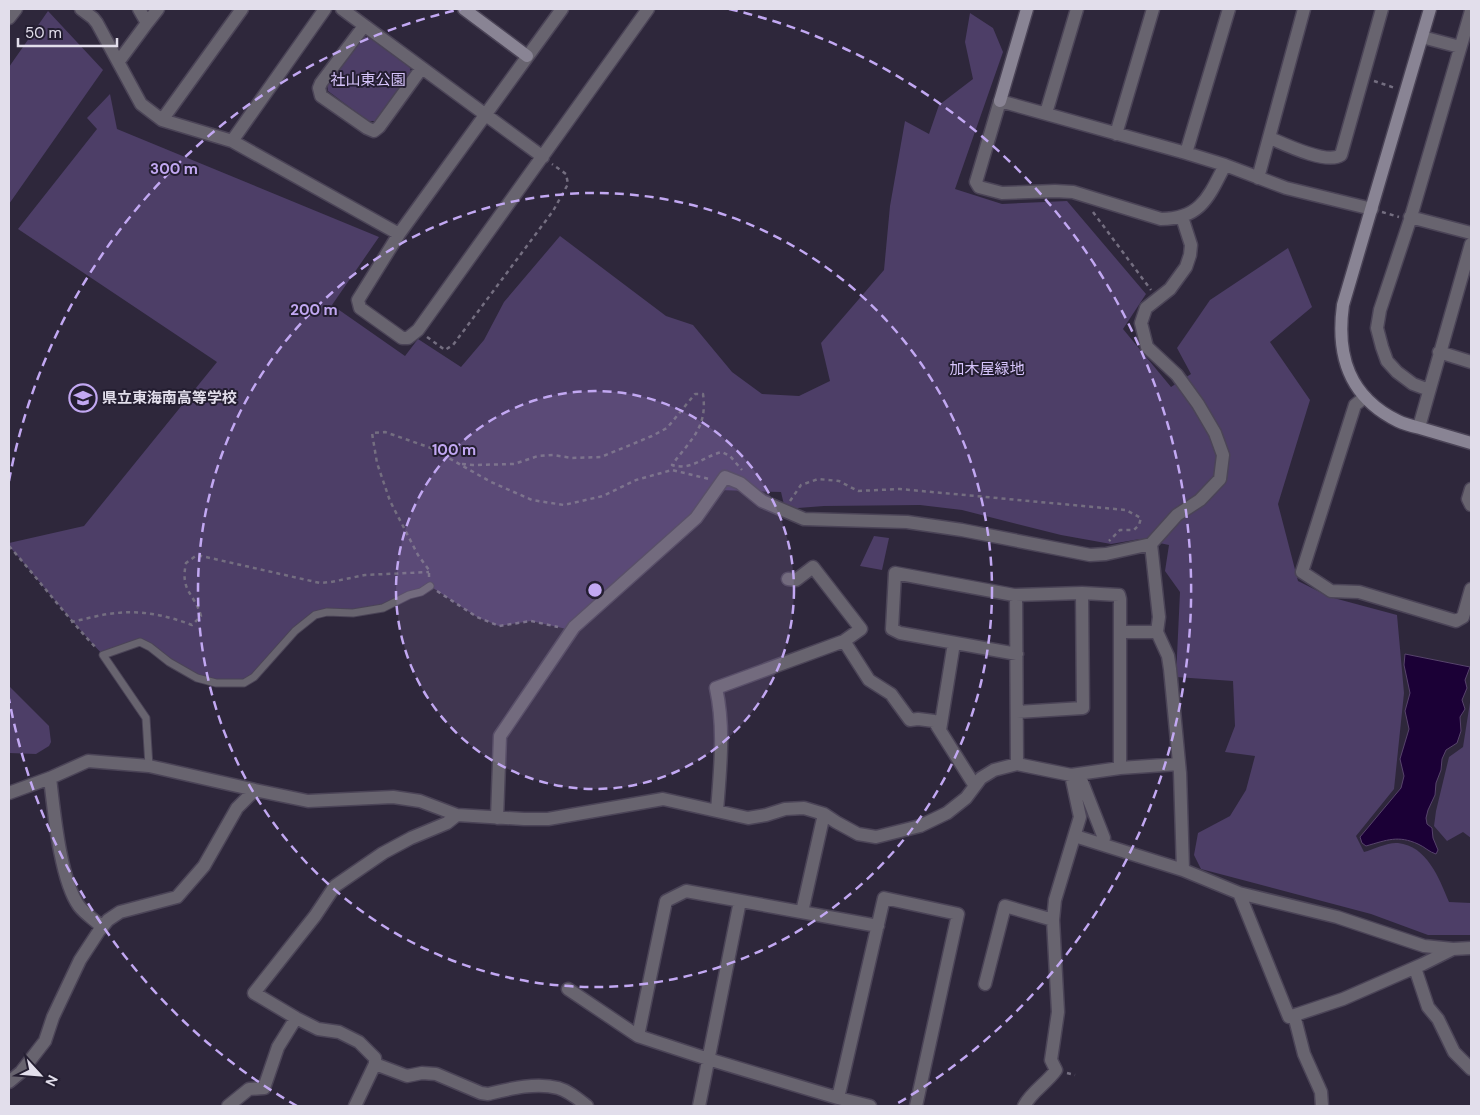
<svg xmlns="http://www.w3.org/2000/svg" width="1480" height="1115" viewBox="0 0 1480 1115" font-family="'DM Sans','Noto Sans JP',sans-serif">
  <rect width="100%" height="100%" fill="#2e273b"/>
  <path fill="#4d3e67" d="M48,11L103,70L9,204V67Z
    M970,13L993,28L1003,52L955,189L1002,204L1067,201L1146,294L1123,329L1171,387L1191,374L1177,348L1210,300L1288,248L1312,307L1270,342L1310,400L1278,504L1298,581L1330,597L1397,615L1404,693L1394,789L1356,836L1364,852C1374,849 1388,842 1398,843C1427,846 1439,878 1449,902L1471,903V935H1428L1371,914L1201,869L1194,855L1198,833L1230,816L1246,790L1255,756L1225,752L1235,726L1233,681L1176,677L1180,592L1165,571L1169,545L1140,539L1111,544L1061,535L962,510L920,505L824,506L785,509L781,492L719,490L571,630L531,621L499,626L477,617L430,586L383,608L315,615L244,683L197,678L140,642L103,655C70,620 41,583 9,546V543L84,526L217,362L18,229L97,129L87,118L110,94L117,129L379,237L332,305L405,356L418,339L461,367L484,340L504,302L560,236L666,316L693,325L732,372L762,394L799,396L830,381L821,343L884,270L890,206L905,121L929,134L939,105L973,79L965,42Z
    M362,37H370L410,67L411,74L375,121H368L328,91L327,83Z
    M874,536L889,538L882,570L860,566Z
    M9,686L49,726L51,742L49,746L36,754L9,753Z
    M1471,696V838L1463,832L1447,841L1434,826L1436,811L1449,757L1463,747Z"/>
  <path fill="#1b0036" stroke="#57436c" d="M1405,654L1470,667L1465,680L1467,688L1462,700L1465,709L1460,717L1461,731L1457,743L1446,750L1442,759L1441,770L1436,783L1435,795L1428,810L1426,818L1427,824L1432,828L1433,838L1438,850L1436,854C1429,852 1425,847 1418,844C1398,835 1387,840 1366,846L1362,843L1360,837L1401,788L1404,776L1400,759L1409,729L1405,711L1410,693L1404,665Z"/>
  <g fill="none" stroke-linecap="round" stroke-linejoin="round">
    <g stroke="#4b4457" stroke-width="9">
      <path id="lane" d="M149,766L146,718L103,655L140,642L150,647L169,662L197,678L216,683H244L254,677L295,631L315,615L327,612L353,613L383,608L409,595L421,592L430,586"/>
    </g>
    <g stroke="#4b4457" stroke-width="15">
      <path id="street" d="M81,9L93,18L97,23L141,104L162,120L232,141
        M325,9L232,141L399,234
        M342,9L543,157
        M562,9L399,234L358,300L360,308L402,338H408L418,330L648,9
        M9,18L16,9
        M147,23L158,9
        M364,26L321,83L319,88L321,96L367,128L374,131L379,127L421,69
        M1422,37L1460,47
        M119,61L147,23L139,9
        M1046,113L1077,9
        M162,120L242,9
        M1116,134L1153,9
        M1270,138C1284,144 1327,165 1341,155L1382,9
        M1186,153L1229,9
        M1225,165C1209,196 1201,219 1161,219L1073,192L1055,191L1002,193L979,187L976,182L1000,101L1186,153L1225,165L1286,188L1372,209
        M1258,178L1304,9
        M1182,217L1191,245L1190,255L1186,267L1170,289L1146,308L1141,323L1147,347L1177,375L1198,404L1215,433L1223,455L1220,479L1200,500L1177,515L1151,544L1159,617L1157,632L1168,656L1170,669L1180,773L1183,870
        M1410,217L1471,233
        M1439,352L1471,362
        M1429,390L1413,384L1397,372L1387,361L1382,347L1377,328L1380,310L1410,220L1471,11
        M1365,397L1355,405L1302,572L1331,591L1359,592L1456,621L1463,617L1471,589
        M1419,427L1471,244
        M1471,489L1468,499L1471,505
        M1016,595L1017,764
        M1122,632H1157
        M844,641L869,680L891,694L910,720L918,719L934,721L975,786
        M1017,654L900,633L892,629L895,573L1014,595L1082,593L1119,595L1120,599V768
        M1017,712L1083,708L1082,593
        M940,730L954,643
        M1071,775L1082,782L1104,838
        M50,778C54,811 60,880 79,906C85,914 95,920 102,927
        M9,793L50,778L88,761L149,766L255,790
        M717,811C720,770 725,729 716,688L844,641L861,629L813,567L796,580L788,579
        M457,815L447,823L411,838L383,853L335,886L315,916L254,993L296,1018L318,1029L339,1032L359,1042L375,1058V1064L407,1076L422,1073L436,1074L481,1093L488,1094C509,1089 536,1082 558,1088C569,1091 578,1099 587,1106
        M497,818L500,736L574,627L696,518L725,477L740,483L762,501L804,519L907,522L962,530L1090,555L1106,554L1151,544
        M1075,836L1183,870L1239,893L1289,1017L1343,999L1423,964L1453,949L1471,948
        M1239,893L1337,917L1424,946L1453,949
        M802,912L824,814
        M1415,968L1428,1007L1438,1019L1454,1052L1471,1069
        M985,984L1005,906L1053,920
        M568,989L638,1036
        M1294,1015L1304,1054L1321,1092L1322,1106
        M9,1082L21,1072L45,1041L53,1017L80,960L99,931L108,920L120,912L177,897L204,866L237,808L255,790L308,801L393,797L420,801L457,815L524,819H548L663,799L748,818L766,815L785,809L804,808L824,814L836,822L858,834L876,837L920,826L947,813L966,798L981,778L994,770L1017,764L1071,775L1120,768L1179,764
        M838,1098L708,1059L638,1036L666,901L686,891L878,926
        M228,1106L249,1089L264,1088L278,1047L296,1018
        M355,1106L375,1064
        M699,1106L740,901
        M870,1106L838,1098L884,898L958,914L916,1106
        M1024,1106C1032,1091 1046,1084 1056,1070L1051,1060L1058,1012L1053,920L1055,900L1080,817L1071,775"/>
    </g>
    <g stroke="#4b4457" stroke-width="15">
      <path id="secondary" d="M464,9L527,56
        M1430,9L1343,305C1336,356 1349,397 1398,421C1404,424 1412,426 1420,428C1437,433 1454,438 1471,443
        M1000,101L1027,9"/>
    </g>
    <path stroke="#746e80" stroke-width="2.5" stroke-dasharray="4 4" stroke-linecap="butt" d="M1374,81L1395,88
      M1093,212L1151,290
      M1382,212L1399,217
      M427,337L445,350L453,345L553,211L568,184L566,174L552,164
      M462,464L473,465L514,464L538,456L553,455L572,458L601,457L652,436L667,428L695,394H703C708,428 690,440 672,465C692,471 704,456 722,452L730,456L742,470
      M790,501L801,485L818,479L839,481L858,491L900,489L1126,510L1141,518L1139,525L1134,530H1120L1109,541
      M9,546C39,580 66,616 97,649
      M429,577V570L418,555L390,501L377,463L372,433L385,432L431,448L491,482L532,500L564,505L603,496L636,480L672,470L709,479
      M437,591L477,617L499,626L531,621L558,627
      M71,622C86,619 102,614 117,613C143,610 168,616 192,625L201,616C194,592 180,592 186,563L197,555L320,583L331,582L365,575L429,572
      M1067,1073L1075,1075"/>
    <use href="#lane" stroke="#68646f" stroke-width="7"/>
    <use href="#street" stroke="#68646f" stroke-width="12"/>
    <use href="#secondary" stroke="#898494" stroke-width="12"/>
  </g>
  <circle cx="595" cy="590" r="199" fill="#c2a8f2" fill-opacity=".12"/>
  <g fill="none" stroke="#c2a8f2" stroke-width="2.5" stroke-dasharray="9 6">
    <circle cx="595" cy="590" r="199"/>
    <circle cx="595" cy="590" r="397"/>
    <path d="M297 1106A596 596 0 0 1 9 699M9 481A596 596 0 0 1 461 9M729 9A596 596 0 0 1 893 1106"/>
  </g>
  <defs>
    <g id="school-ring" transform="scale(1.4375)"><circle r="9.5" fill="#241e31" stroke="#c2a8f2" stroke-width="1.5"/><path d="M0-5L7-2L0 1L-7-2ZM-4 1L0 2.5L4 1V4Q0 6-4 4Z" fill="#c2a8f2"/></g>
  </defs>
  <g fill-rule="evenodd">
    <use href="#school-ring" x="83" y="398"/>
  </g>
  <g text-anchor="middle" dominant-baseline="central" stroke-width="4" stroke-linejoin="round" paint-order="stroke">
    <g font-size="15" fill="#d7c5fc" stroke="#241e31">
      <text x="368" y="80">社山東公園</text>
      <text x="987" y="369">加木屋緑地</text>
    </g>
    <g font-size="15" font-weight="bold" fill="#e2deeb" stroke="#241e31" text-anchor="start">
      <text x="102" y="398">県立東海南高等学校</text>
    </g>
  </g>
  <circle cx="595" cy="590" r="8" fill="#c2a8f2" stroke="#241e31" stroke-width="2.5"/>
  <g font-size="15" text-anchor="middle" font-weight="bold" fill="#c2a8f2" stroke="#241e31" stroke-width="4" stroke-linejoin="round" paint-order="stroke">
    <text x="174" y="174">300 m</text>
    <text x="314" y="315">200 m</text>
    <text x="454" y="455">100 m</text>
  </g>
  <rect width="1480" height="1115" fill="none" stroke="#e2deeb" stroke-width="20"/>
  <g transform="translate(40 1075) rotate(116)" stroke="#241e31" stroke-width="4" paint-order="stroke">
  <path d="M0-4L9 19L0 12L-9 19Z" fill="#e2deeb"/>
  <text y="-8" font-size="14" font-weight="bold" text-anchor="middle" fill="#e2deeb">N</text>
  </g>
  <path d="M18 38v8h99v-8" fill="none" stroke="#e2deeb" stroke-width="2.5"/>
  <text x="25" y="38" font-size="15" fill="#e2deeb" stroke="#241e31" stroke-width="4" paint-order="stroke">50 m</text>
</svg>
